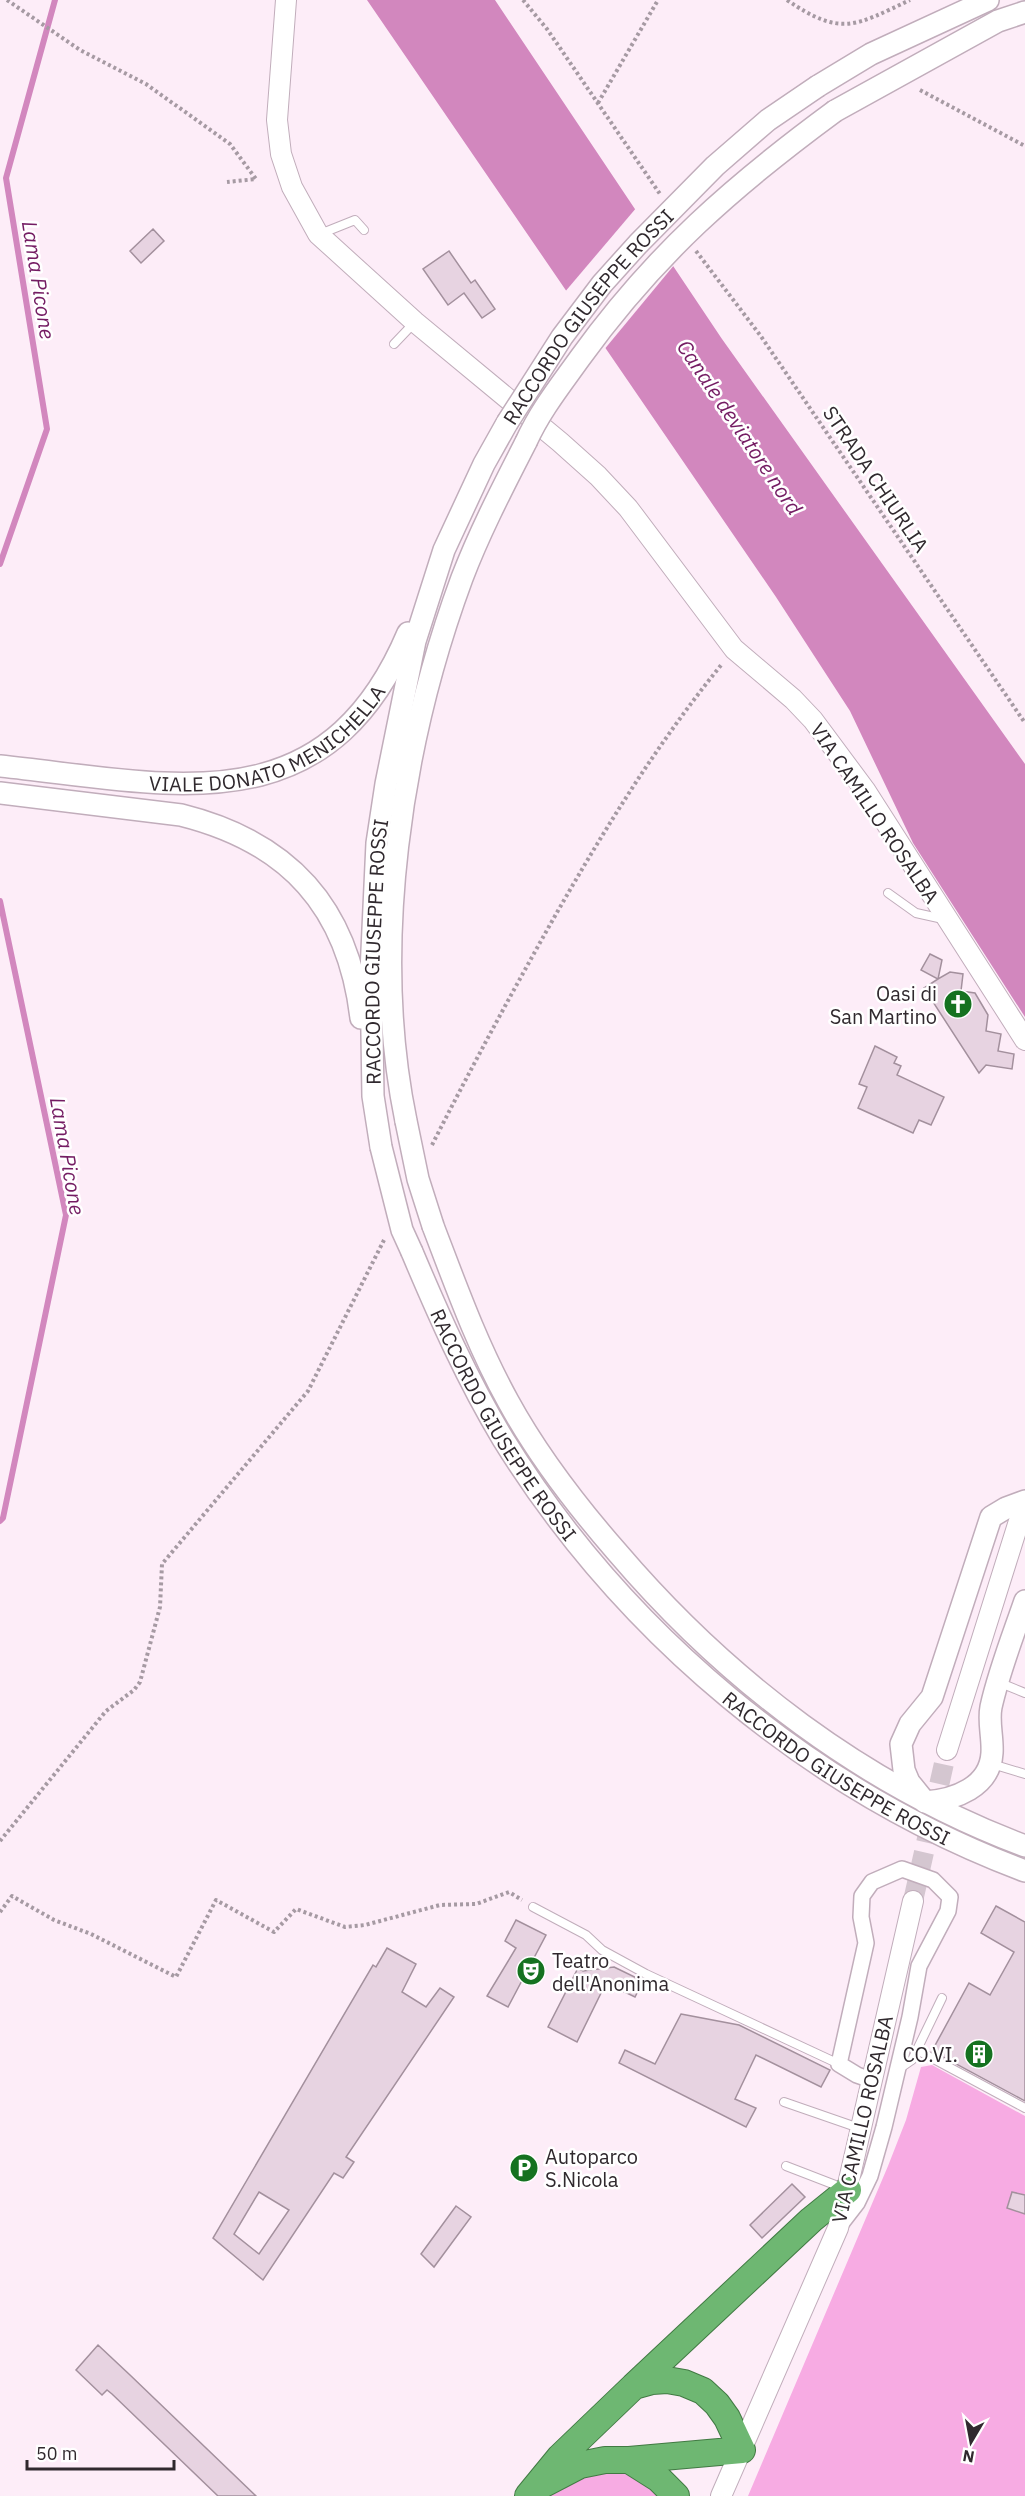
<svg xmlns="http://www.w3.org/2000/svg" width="1025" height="2496" viewBox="0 0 1025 2496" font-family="'IBM Plex Sans',sans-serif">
  <rect width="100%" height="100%" fill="#fdedf8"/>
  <path fill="#f7abe3" d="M932,2065L1025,2116V2496H748L888,2166L906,2120L921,2067Z
    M625,2471L664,2496H549C570,2476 597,2472 625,2471Z"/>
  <path fill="#d287be" d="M367,0H495L722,339L1025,764V1017L913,843L850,711L776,597Z"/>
  <path fill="#fdedf8" d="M637,207L675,264L603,351L564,293Z"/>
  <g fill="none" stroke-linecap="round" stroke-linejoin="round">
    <path stroke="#d287be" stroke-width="6" d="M0,564L47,429L6,178L55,0
      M0,901L66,1215L3,1518L0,1521"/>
  </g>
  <path fill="#e7d3e1" stroke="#a3909d" stroke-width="1.5" fill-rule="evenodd" d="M153,229L164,241L141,263L130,251Z
    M449,251L471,283L475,280L495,309L482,318L464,293L448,305L423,269Z
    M930,954L942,960L938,979L950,972L963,974L961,991L975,993L988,1015L986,1031L1001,1034L998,1051L1014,1054L1012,1069L986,1065L979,1073L924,988L938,979L921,970Z
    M875,1046L897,1057L894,1063L901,1066L897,1075L944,1097L931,1125L919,1120L913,1133L858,1108L867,1087L859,1084Z
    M996,1906L1025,1922V2101L932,2051L969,1983L990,1995L1014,1952L981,1933Z
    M516,1920L546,1935L508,2007L487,1996L516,1948L505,1941Z
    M387,1948L416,1964L402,1992L426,2007L440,1988L454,1997L346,2157L354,2162L343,2178L334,2173L263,2280L213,2238L373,1965L376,1967ZM259,2192L289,2210L259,2254L234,2234Z
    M614,1967L643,1981L635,1997L606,1983L577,2042L548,2027L578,1968L583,1971Z
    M681,2014L739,2025L830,2070L821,2087L756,2055L735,2099L756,2108L746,2127L619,2063L625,2050L655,2064Z
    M792,2184L805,2197L762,2238L750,2225Z
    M1012,2192L1025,2195V2214L1007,2208Z
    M456,2206L471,2217L434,2267L421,2254Z
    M98,2345L130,2375L256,2496H218L112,2394L107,2390L102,2395L76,2370Z"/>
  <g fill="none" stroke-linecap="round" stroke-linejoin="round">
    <path stroke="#d4c6d0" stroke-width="20" stroke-dasharray="20 10" stroke-linecap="butt" d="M913,1901L947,1750"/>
    <g stroke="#c1adbb" stroke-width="10">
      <path id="service" d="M320,234L355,220L364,230
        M394,344L414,323
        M888,893L916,913L943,919
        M998,1682L1025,1693
        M992,1764L1025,1774
        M533,1907L586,1935L602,1950L646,1974L839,2064
        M917,2050L1025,2108
        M899,2069L912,2060L942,1998
        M784,2102L859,2128
        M786,2166L843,2188"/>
    </g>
    <g stroke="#c1adbb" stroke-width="18">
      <path id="minor" d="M840,2225L857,2203L870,2176L884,2127L910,2017L919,1966L948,1911L950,1897L933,1880L902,1869L872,1882L862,1896L861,1917L866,1943L839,2064L857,2075L871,2080"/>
    </g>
    <g stroke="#c1adbb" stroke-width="22">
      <path id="tertiary" d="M286,0L277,120L281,154L292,187L318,234L415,322L560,442L598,476L628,508L734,649L793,699L813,720L865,790L1025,1040
        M947,1750L1025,1502
        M721,2496L838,2228L913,1901"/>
    </g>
    <g stroke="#c1adbb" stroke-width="24">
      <g id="secondary">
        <path d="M818,86L871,54L988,0"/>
        <path d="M835,111L998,21L1025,12"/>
        <path id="s1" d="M0,766C171,784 325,829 408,633"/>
        <path d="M0,793L181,815C289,842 348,907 361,1018"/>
        <path d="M406,1121C370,947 401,743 462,578C480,531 503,487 526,442"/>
        <path id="s2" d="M381,1147L373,1096L371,972L377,843L386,784L415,641L444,550L484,464L507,423"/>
        <path d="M433,1226C456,1286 477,1345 508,1401C538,1456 576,1505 617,1552C727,1681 865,1786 1025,1846"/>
        <path id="s3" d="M412,1252C439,1316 467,1379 503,1439C623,1633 812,1791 1025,1871"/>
        <path d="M922,1798L909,1782L904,1770L901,1744L910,1724L932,1697L991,1517L1006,1508L1025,1501"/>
        <path d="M925,1802C955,1800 990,1787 992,1753C993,1737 988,1722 991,1707C999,1671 1013,1636 1025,1601"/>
      </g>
    </g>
    <g stroke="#417a43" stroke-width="28">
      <path id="trunk" d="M634,2386L811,2220L848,2190
        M629,2460L659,2479L676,2496
        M528,2496L560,2457L634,2386L652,2381L667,2380L684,2383L703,2391L717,2404L727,2418L742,2450L629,2460H605L580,2465L536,2488"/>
    </g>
    <path stroke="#a69aa3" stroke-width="4" stroke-dasharray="3 3" stroke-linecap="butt" d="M7,0L80,50L146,84L230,144L256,179L227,182
      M523,0L547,29L660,194
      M787,0C841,37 855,26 910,0
      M920,90L1025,146
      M598,103L658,0
      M696,251L760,335L1025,723
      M432,1145C470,1070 510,996 551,923C602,833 656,745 722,664
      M0,1841L106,1711L134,1690L140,1682L160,1607L162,1564L308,1391L384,1240
      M0,1912L12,1896L54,1920L91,1934L176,1977L216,1900L274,1932L296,1909L345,1927L365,1925L440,1905L476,1904L509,1892L522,1900"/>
    <use href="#service" stroke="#fff" stroke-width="8"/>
    <use href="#minor" stroke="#fff" stroke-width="15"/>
    <use href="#tertiary" stroke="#fff" stroke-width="20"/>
    <use href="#secondary" stroke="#fff" stroke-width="21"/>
    <use href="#trunk" stroke="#6eb772" stroke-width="26"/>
    <g stroke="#c1adbb" stroke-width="24" stroke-linecap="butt">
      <g id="secondary-bridge">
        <path id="s4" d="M507,423L562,337L602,284L638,244L715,166L768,120L818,86"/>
        <path d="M526,442C540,411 560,386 580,358C655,254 733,186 835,111"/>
        <path d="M406,1121L418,1179L433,1226"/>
        <path d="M381,1147L402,1230L412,1252"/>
      </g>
    </g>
    <use href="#secondary-bridge" stroke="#fff" stroke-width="21"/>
  </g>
  <defs>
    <g id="church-disc" transform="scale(1.5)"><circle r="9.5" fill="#157220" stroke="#fff"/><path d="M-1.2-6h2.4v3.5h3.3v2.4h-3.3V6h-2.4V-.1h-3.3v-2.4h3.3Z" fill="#fff"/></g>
    <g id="theatre-disc" transform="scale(1.5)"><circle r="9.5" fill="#157220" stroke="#fff"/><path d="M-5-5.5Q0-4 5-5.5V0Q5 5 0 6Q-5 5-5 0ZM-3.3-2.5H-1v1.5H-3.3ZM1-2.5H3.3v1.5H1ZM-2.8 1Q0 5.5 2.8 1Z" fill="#fff"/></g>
    <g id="building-disc" transform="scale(1.5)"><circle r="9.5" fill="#157220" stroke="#fff"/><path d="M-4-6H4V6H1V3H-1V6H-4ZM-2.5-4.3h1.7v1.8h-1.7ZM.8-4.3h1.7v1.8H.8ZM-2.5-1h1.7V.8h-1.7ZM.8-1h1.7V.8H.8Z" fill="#fff"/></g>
    <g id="parking-disc" transform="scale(1.5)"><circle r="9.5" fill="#157220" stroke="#fff"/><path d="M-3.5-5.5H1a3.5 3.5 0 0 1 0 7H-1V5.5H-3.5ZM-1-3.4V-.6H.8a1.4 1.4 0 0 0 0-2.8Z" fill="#fff"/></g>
  </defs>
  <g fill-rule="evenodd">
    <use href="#church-disc" x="958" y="1004"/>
    <use href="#theatre-disc" x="531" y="1971"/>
    <use href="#building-disc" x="979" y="2054"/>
    <use href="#parking-disc" x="524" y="2168"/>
  </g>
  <g text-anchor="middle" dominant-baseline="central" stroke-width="5" stroke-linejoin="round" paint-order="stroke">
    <g font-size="20" fill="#30292e" stroke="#fff">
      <text stroke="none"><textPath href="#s4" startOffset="134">RACCORDO GIUSEPPE ROSSI</textPath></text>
      <text transform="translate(876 479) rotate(56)">STRADA CHIURLIA</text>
      <text stroke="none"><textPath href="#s1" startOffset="282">VIALE DONATO MENICHELLA</textPath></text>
      <text transform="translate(875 813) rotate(56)">VIA CAMILLO ROSALBA</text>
      <text stroke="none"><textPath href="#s2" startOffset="196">RACCORDO GIUSEPPE ROSSI</textPath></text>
      <text stroke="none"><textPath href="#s3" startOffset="196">RACCORDO GIUSEPPE ROSSI</textPath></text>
      <text stroke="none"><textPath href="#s3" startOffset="682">RACCORDO GIUSEPPE ROSSI</textPath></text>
      <text transform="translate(862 2119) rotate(-77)">VIA CAMILLO ROSALBA</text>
    </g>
    <g font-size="20" fill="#30292e" stroke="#fff" text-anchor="end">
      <text x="937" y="993">Oasi di<tspan x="937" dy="23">San Martino</tspan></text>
      <text x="552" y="1960" text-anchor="start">Teatro<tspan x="552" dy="23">dell'Anonima</tspan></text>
      <text x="958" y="2054">CO.VI.</text>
      <text x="545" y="2156" text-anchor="start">Autoparco<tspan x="545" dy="23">S.Nicola</tspan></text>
    </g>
    <g font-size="21" font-style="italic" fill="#741c63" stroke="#fff">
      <text transform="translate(39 280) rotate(81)">Lama Picone</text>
      <text transform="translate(740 427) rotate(56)">Canale deviatore nord</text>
      <text transform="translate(68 1156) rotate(80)">Lama Picone</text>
    </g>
  </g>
  <g transform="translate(971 2442) rotate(190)" stroke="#ffffff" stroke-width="4.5" paint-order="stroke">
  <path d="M0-4.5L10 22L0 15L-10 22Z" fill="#30292e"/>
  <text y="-9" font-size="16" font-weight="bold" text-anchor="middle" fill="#30292e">N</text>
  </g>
  <path d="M27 2460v9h147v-9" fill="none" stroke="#30292e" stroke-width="3"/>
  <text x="36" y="2460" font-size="18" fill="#30292e" stroke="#ffffff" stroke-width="4.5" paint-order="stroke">50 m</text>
</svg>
